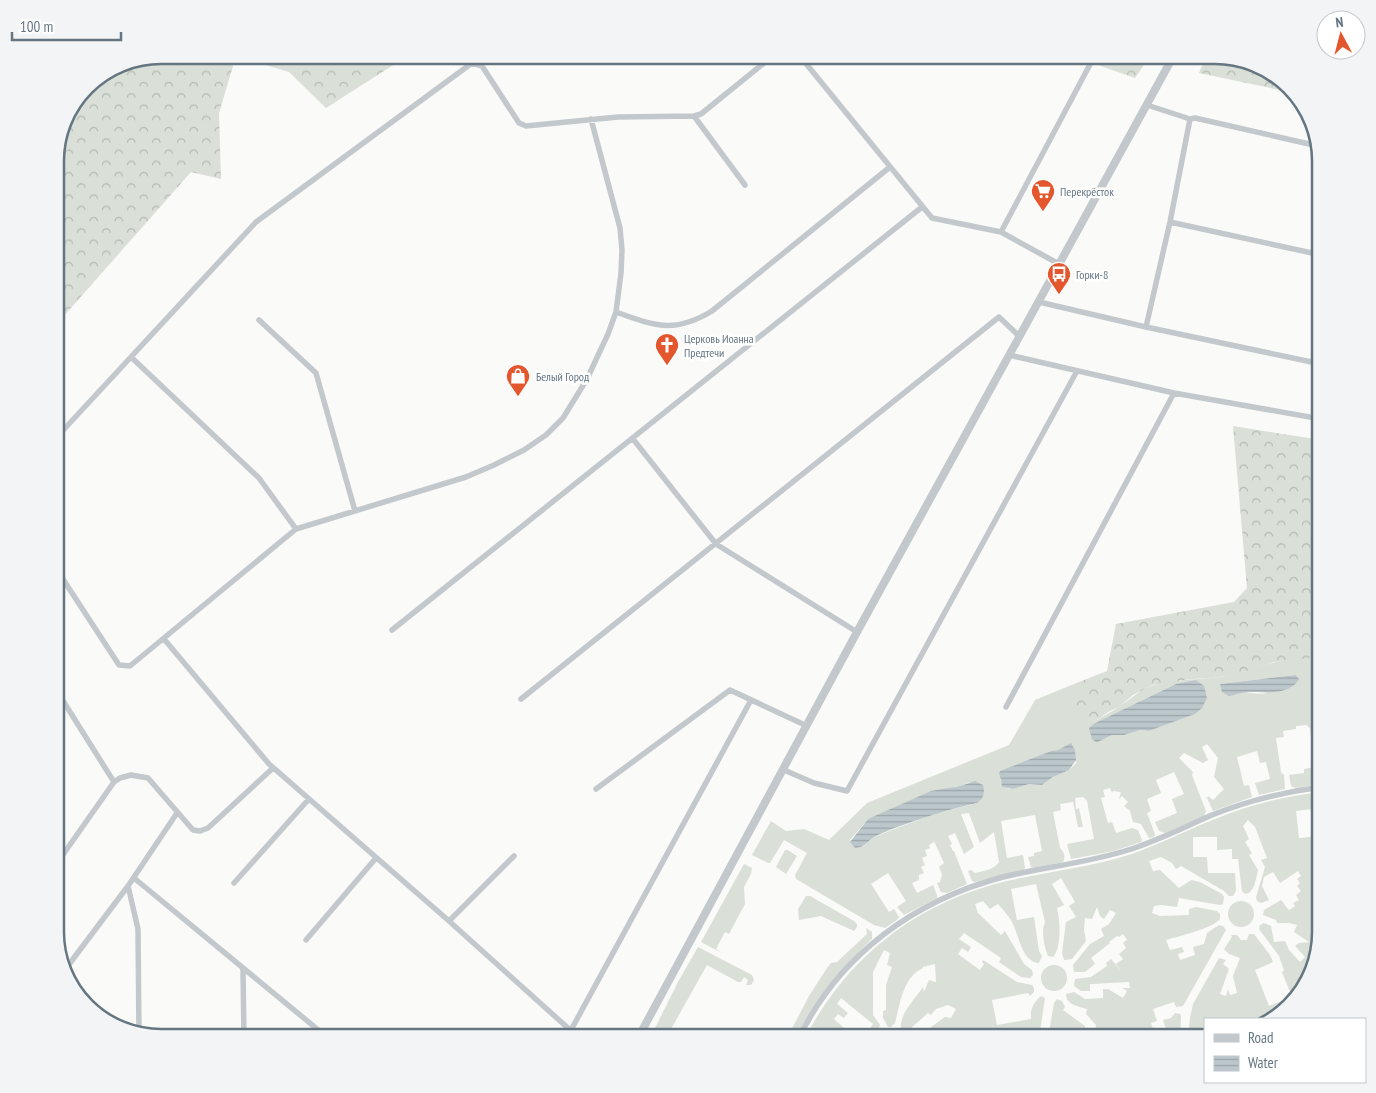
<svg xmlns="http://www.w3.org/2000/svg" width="1376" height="1093" viewBox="0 0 1376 1093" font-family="'PT Sans Narrow',sans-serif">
  <defs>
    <pattern id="forest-crowns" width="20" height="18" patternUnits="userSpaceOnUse" patternTransform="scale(1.25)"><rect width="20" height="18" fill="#dadfd7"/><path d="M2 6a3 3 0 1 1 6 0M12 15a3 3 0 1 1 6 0" fill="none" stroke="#b4b9b4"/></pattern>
    <pattern id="water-rules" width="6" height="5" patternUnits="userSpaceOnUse" patternTransform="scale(1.25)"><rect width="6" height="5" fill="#bbc7cb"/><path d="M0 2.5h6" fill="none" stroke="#9ca6aa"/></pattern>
  </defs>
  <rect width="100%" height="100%" fill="#fafaf8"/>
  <path fill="#dadfd7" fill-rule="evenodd" d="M1321,654V671L1319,672L1320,678L1321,679V784L1295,788L1291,786L1289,775L1304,773V769L1315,767L1310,728L1308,727L1307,725L1296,726V729L1283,731L1284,737L1276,738L1281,772L1284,775L1285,789L1259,795L1255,783L1270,779L1266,762L1260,763L1257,751L1237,757L1244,786L1249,785L1252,797L1213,811L1207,798L1208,796L1213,800L1224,789L1214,777L1218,758L1207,744L1202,747L1208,760L1203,763L1184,753L1179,758L1193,772L1192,775L1206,811L1204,816L1165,833L1159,831L1155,822L1177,813L1172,799L1184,794L1174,772L1156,780L1161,793L1147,799L1151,811L1147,813L1155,834L1154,837L1149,838L1141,824L1133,822L1130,811L1124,806L1128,802L1122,796L1119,799L1121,792L1113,791L1112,793L1110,788L1103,790L1105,797L1101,798L1108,823L1112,822L1116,833L1132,828L1138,830L1142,840L1141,842L1114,851L1071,859L1067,844L1094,839L1087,801L1083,797L1075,798L1076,809L1079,808L1083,827H1078L1073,802L1060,804L1061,810L1053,812L1060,848C1064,852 1066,857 1063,862L1034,868L1031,867L1028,857L1034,856V853L1042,851L1035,815L1001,821L1007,858L1023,855L1025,868L1024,870L975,882L972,881L968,871L971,870L975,873C983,871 994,870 999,862L994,832L980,843L969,813L961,814L974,847L964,854L955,833L948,836L952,844L950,845L953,851H954L967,884L947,893L941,892L937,883L940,882L942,875L939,867L944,863L932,837L934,842L929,845L930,848L925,850L927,856L922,858L925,865L921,867L924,873L919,875V880L912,883L917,893L933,885L937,895V898L904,915L897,907L906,901L888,873L871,884L889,912L894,909L899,917L897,920L885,928L874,925L796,879L795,875L807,853L784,840L770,863H768L752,855L771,821L786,831L804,829L829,840L867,803L1009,745L1035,700L1074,684V701L1094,722C1102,716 1112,712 1120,706C1131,699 1139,690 1152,686C1171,679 1193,680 1213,678C1233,676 1252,668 1272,663C1288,659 1305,659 1321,654ZM1296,675L1298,677C1289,682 1280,688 1270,692C1255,698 1235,688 1220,684ZM1176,684L1195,714L1149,731L1140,730L1124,735H1112L1098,742L1095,723ZM1071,744L1076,763L1069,770L1053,777L1042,785L1029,784L1013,789L1004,788L1001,777L1027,761L1051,751L1058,750ZM970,782L977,803L937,813L892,830L874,837L864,846L857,848L850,840L868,819L953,787L960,786Z
    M1321,792V808L1296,811L1299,838L1321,836V933L1315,967L1295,1002L1272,1019H1205V1038H1188L1190,1018L1193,1004L1219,958L1226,960L1223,964L1229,969L1220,994L1226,996L1228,989L1230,995L1237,993L1233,976L1240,958L1229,954L1224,949L1232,937L1231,935H1237L1241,940H1247L1249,934H1254L1270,955L1273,962L1255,970L1269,1006L1292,997L1282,972L1284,970L1279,956L1259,929L1260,925L1264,923L1271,926L1274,942L1285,941L1289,950L1300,962L1305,957L1295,946L1299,943L1309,942L1294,932L1297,925L1289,923H1277L1276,920L1263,915L1264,910L1281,900L1292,914L1289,910L1295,906L1293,903L1299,900L1296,895L1301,891L1297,886L1300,883L1297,879L1301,876L1298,871L1280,883L1273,872L1264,877L1262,886L1269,900L1261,903L1257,901L1256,897L1265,867L1261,860L1267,858L1255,827L1248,820L1243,826L1249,839L1245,842L1252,853L1249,855L1258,870C1256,879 1254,894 1245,894L1242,891L1238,859H1232V849L1217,850V837H1193V857H1207L1208,873H1235L1236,891L1233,896H1229L1224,891L1181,866L1176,869L1172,863L1161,857L1149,861L1153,871L1160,870L1179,888L1191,880L1200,882L1222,894L1224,897L1223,904L1220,905L1179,898L1177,907L1161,905L1154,906L1152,913L1160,916L1189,915V909L1196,907L1217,911L1220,914C1220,917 1221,919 1218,921C1208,929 1180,936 1166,940L1170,950L1182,947L1184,952L1178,954L1180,960L1195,955L1193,947L1204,944L1207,933L1219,925L1223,926L1226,930L1183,1006L1176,1007L1174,1002L1153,1009L1157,1021L1151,1023L1156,1038H1048L1054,1003L1057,999L1062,1001L1065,1007L1063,1010L1085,1026L1086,1033L1095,1034L1096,1025L1086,1014L1087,1009C1078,1006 1066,1005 1066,994L1074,992L1085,999L1103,998V989H1108L1123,998L1127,991L1122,988H1130L1129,982L1090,984V991H1081L1074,986L1075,979L1091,977L1107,966L1106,963L1111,959L1122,972L1116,964L1123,959L1119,954L1126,948L1123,943L1127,940L1123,934L1119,937L1117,936L1109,942L1110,943L1091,958L1095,964L1085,972H1074L1073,965L1090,944L1104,936L1101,929L1109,924L1116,913L1110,910L1104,919L1100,916L1097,907L1092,919L1085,918L1084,930L1086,941L1072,959L1064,960L1062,953L1066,922L1076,917L1069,906L1075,902L1061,878L1052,884L1064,905L1057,908C1060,920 1062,948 1053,957L1048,956C1044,947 1041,930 1045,922L1036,884L1011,889L1017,920L1034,917L1039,951L1042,956L1039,963C1022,962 1019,936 1013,924C1010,917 1003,910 998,904L990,909L983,901L975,904L978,913L1001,935L1005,931L1024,964L1032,970L1033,975L1030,978L1021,977L999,962L1001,958L964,933L959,939L971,947L968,952L962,948L958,954L980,970L984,964L982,962L983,960L1017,982L1032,985L1034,988V992L1030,996L1028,993L992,1000L997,1025L1031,1019C1030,1009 1033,1003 1041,996L1045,998L1039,1038H963L961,1036L954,1038H911L917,1031L920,1035L945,1017L951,1018L956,1009L948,1005L936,1009L931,1015L928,1013L910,1029L903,1031L901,1029C899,1014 915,999 923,987L924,992L929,980L936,982L935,964L923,967V968C903,977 900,1004 895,1023L891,1027H888L883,1018V1011L886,1010V985L892,967L887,965L890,953L884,950L873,972V1015L880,1025L878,1032L875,1033L869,1030L873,1024L841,998L837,1004L848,1013L844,1018L838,1014L834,1019L844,1028L842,1032L848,1037L851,1033L856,1038H805C848,956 916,903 1007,881C1048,872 1091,867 1132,854C1160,844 1187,830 1215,819C1250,805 1284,796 1321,792Z
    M785,850H788L797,856L786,874L776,867Z
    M744,864L752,868L751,874L744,887L745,904L729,934L725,932L716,949L724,954L701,942Z
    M806,896H810L854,921L857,924V927L854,931L821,916L799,920L798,909Z
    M1228 914a13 13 0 1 1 26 0a13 13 0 1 1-26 0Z
    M866,928L872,932V939C838,971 819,997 796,1038H787L809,996L827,968L831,963L837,962L867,934Z
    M698,947L752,975L754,980L751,985H746L748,980L744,977L741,982H738L707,965L666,1038H650L678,982Z
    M1041 978a13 13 0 1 1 26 0a13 13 0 1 1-26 0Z
    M1175,1013L1180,1014L1181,1016L1180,1038H1169L1163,1020L1171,1018Z"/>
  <path fill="url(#forest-crowns)" d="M160,55H409L326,108L289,72L236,56L219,113L221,179L191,172L55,326V153L66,113L91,81L120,63Z
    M1103,55H1151L1135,78L1098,65Z
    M1207,55C1234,55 1264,63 1285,81C1288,84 1291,89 1294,93L1199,73Z
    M1233,426L1321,440V654L1310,658L1274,662L1237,674L1213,678L1191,679L1153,685L1133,695L1119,707L1108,712L1094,722L1081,721L1074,713V684L1107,671L1116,624L1234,602L1247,588Z"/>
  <path fill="url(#water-rules)" d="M1296,675L1299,679C1290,696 1264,692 1248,692C1242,692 1235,695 1229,696L1222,692L1220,684Z
    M1196,680L1204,686L1207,698L1202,708L1195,714L1149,731L1140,730L1124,735H1112L1098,742H1096L1092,739L1089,728L1095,723L1176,684Z
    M1071,743L1075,750L1076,760L1069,770L1053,777L1042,785L1029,784L1013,789L1002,787L1001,779L999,774L1000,771L1051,751L1058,750Z
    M975,781L983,785C985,793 984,798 977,803C948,809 920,819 892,829C886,832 879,834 874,837C867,842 864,848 855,848L850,842L868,819L931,791L960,786Z"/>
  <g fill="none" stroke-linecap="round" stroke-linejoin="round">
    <path stroke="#c3c8cc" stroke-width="5.5" d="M799,55L932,218L1001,232L1095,55
      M1147,105L1190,119L1195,118L1318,146
      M694,116L745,185
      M1170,222L1321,255
      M1001,232L1059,264
      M1039,302L1146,327L1321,364
      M616,312C655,326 674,334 712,311L890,167
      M259,320L316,373L355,511
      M1146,327L1170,222L1190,119
      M1009,355L1174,393L1321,419
      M131,357L259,478L296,529
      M55,439L256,222L472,63L482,66L519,123L526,126L618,117L694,116L701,114L774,55
      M633,439L716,544L857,632
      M55,567L119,665L130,666L296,529L466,477L494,465L524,450L546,435L563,418L587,379L608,334L616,312L621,273L622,250L620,228L591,119
      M392,630L922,207
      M164,639L269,764L449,921L579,1038
      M55,688L114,782
      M521,699L999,317L1019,336
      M1006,707L1174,393
      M784,770L814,783L847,791L1077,371
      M596,789L730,690L807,726
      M55,866L114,782L120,778L131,775L148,778L193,830L200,831L208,828L273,768
      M134,878L328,1038
      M234,883L308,800
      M128,886L138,929L139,1034
      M449,921L514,856
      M306,940L376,858
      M243,970L244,1038
      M64,971L128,886L177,813
      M571,1030L751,700
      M799,1038C839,955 915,900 1003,877C1044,867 1087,863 1128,850C1157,841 1184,827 1212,815C1247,801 1283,792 1321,787"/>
    <path stroke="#c3c8cc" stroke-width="8" d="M638,1038L857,632L1174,55"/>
  </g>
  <defs>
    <g id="supermarket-pin" transform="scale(1.25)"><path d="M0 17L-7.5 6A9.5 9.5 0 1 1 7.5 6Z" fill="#e4572e" stroke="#fff"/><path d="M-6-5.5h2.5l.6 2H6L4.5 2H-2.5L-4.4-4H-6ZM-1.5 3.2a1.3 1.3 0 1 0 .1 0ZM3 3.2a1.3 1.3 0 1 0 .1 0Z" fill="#fff"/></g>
    <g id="bus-pin" transform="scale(1.25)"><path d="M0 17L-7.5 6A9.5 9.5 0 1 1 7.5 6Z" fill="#e4572e" stroke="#fff"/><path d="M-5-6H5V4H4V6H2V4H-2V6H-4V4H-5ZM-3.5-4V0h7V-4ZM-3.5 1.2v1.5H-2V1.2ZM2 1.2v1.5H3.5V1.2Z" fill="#fff"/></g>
    <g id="church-pin" transform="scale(1.25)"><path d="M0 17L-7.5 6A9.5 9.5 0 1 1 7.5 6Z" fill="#e4572e" stroke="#fff"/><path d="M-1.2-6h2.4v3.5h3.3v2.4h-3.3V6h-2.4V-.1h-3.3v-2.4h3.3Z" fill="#fff"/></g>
    <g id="shop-pin" transform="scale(1.25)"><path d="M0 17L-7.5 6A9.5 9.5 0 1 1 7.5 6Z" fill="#e4572e" stroke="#fff"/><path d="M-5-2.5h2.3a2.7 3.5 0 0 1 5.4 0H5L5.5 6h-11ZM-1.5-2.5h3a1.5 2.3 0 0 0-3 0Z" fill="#fff"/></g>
  </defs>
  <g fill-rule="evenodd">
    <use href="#supermarket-pin" x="1043" y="191"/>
    <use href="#bus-pin" x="1059" y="274"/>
    <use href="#church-pin" x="667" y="345"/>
    <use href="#shop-pin" x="518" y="376"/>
  </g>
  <g text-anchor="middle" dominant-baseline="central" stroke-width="5" stroke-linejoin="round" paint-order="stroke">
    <g font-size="12" fill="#657683" stroke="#fff" text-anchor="start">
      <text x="1060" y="191">Перекрёсток</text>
      <text x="1076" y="274">Горки-8</text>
      <text x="684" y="338">Церковь Иоанна<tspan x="684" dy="14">Предтечи</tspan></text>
      <text x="536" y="376">Белый Город</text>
    </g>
  </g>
  <path d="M0 0H1376V1093H0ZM161 64H1215A97 97 0 0 1 1312 161V932A97 97 0 0 1 1215 1029H161A97 97 0 0 1 64 932V161A97 97 0 0 1 161 64Z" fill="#f3f4f5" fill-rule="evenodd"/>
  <path fill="none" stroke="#657683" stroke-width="2.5" d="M161 64H1215A97 97 0 0 1 1312 161V932A97 97 0 0 1 1215 1029H161A97 97 0 0 1 64 932V161A97 97 0 0 1 161 64Z"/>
  <rect x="1204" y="1018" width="162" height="65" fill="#ffffff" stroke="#c1c8cd"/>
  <rect x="1214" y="1034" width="25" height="8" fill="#c3c8cc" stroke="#c1c8cd"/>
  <text x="1248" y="1043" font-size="15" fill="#657683">Road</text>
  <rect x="1214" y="1056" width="25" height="15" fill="url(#water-rules)" stroke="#c1c8cd"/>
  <text x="1248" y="1068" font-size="15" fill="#657683">Water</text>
  <g transform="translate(1341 35) rotate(353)"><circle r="24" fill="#ffffff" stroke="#c1c8cd"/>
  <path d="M0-4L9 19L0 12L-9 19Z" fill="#e4572e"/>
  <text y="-8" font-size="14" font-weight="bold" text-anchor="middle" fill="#657683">N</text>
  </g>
  <path d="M12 32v8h109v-8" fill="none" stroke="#657683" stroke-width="2.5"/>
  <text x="20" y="32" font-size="15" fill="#657683" stroke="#ffffff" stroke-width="4" paint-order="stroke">100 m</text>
</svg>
